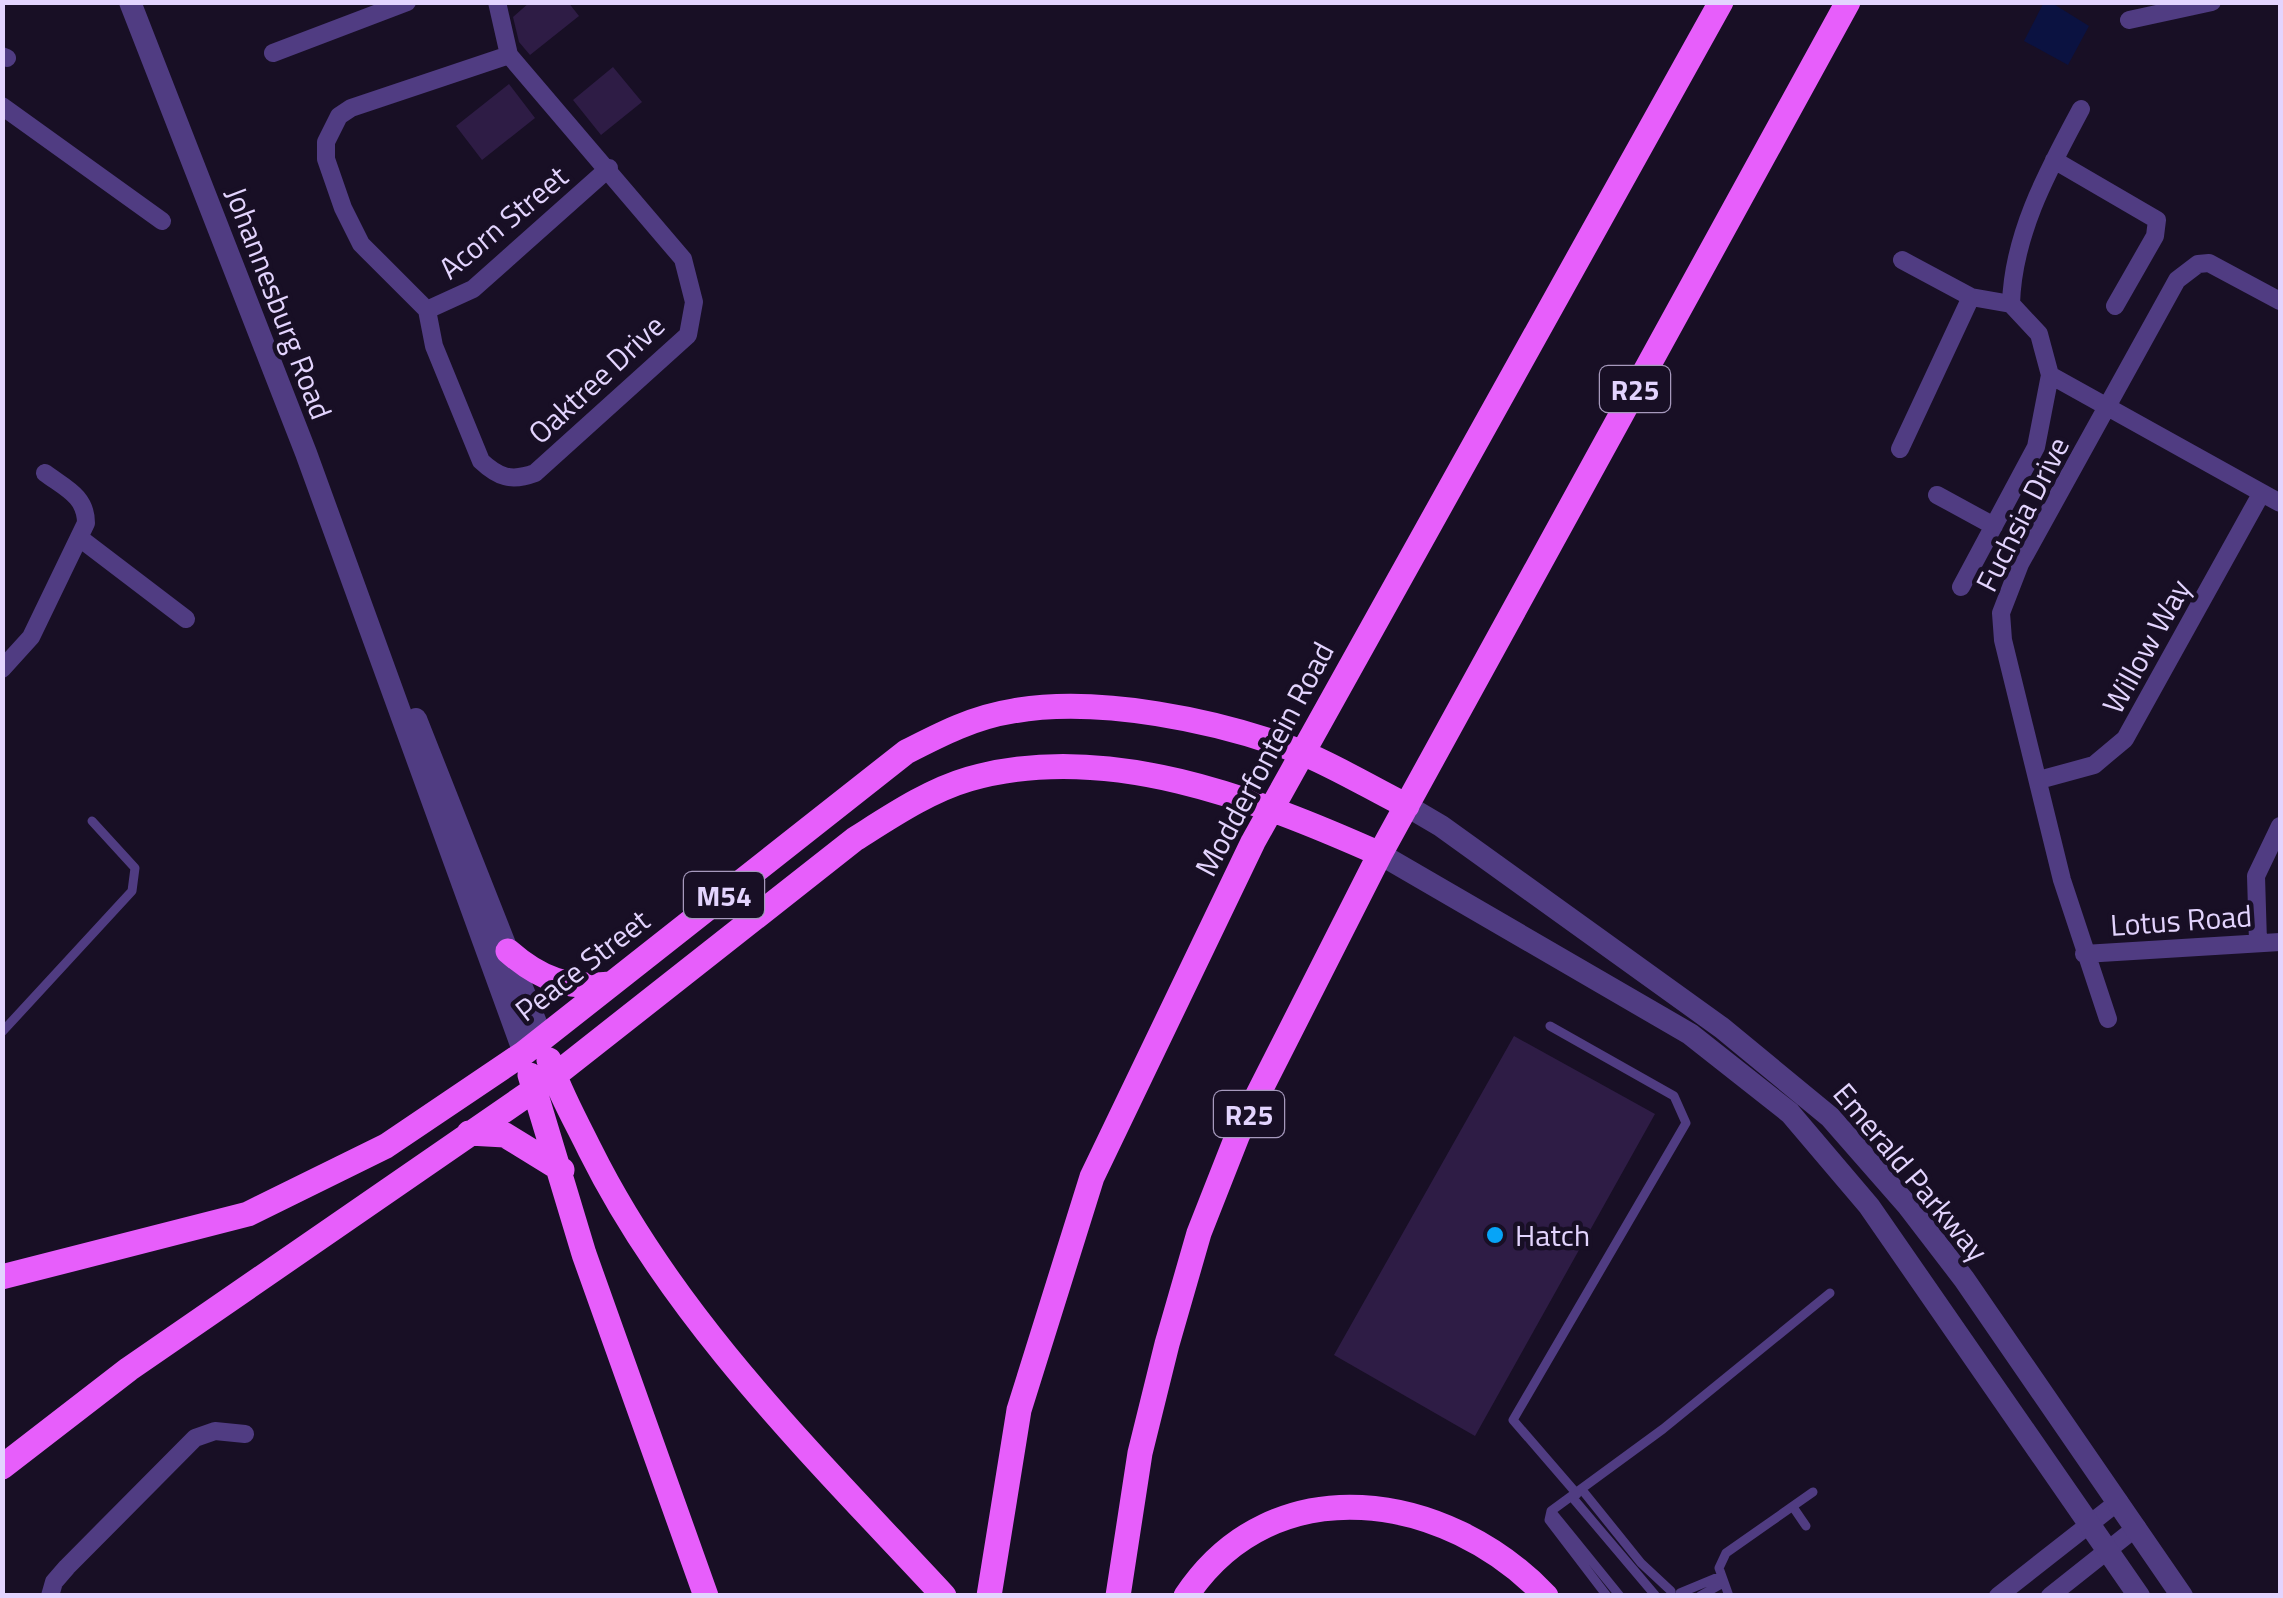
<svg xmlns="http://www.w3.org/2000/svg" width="2283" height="1598" viewBox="0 0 2283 1598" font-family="'Titillium Web',sans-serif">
  <rect width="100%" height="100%" fill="#180f25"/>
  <path fill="#0b1241" d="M2044,2L2052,3L2089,26L2068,65L2024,41Z"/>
  <path fill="#2e1c45" d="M530,2H568L579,16L530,55L519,42L513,17Z
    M613,67L642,102L601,135L573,100Z
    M509,84L535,118L482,160L456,126Z
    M1514,1036L1655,1114L1475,1436L1334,1355Z"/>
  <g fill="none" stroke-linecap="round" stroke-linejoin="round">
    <path stroke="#503c82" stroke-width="9" d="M1550,1026L1674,1096L1686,1123L1513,1420L1577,1494
      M2,1032L132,891L135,868L92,821
      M1583,1491L1641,1563L1671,1591
      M1572,1497L1655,1595
      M1793,1507L1806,1526
      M1551,1511L1620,1596
      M1680,1593L1721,1576
      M1607,1596L1549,1520L1551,1511L1663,1429L1830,1293
      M1700,1596L1723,1583
      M1729,1596L1719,1568L1726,1553L1813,1492"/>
    <path stroke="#503c82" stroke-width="18" d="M497,2L509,55L683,259L694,302L688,335L535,473C511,482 498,477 481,461L434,346L427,310L361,244L343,208L326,159V142L339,116L351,108L509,55
      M2129,20L2212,2
      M273,53L407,2
      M2,56L7,58
      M2,106L162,221
      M2054,160L2157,220L2155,236L2115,306
      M1902,260L1971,297L2011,304L2039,334L2050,375L2280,503
      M2011,304C2013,233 2049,169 2081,109
      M427,310L473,289L609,168
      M1900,449L1971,297
      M1937,495L1994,526
      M81,539L186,619
      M1961,587L2036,447L2050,375
      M2,669L31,637L86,523C86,496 65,488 45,473
      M2039,780L2094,765L2125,739L2261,494
      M2258,942L2256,876L2280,826
      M2084,954L2280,942
      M2108,1019L2062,880L2003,640L2001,613L2020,564L2177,280L2198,264L2209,263L2280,301
      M50,1596L54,1582L67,1567L195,1438L215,1431L245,1434
      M1998,1596L2119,1501
      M2050,1596L2137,1527"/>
    <path stroke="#503c82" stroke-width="22" d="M130,2L306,453L524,1053
      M416,719L542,1038
      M1407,806L1441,826L1722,1028L1830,1117L1908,1206L1964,1279L2182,1596
      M1380,854L1690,1034L1790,1113L1869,1206L2139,1596"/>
    <path stroke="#e75efb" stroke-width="25" d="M508,951C541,980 568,989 611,984
      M549,1060C559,1092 576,1121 590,1150C675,1321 815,1457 944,1596
      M530,1075L584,1254L706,1596
      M469,1133L505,1135L562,1170
      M2,1277L248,1214L386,1146L524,1053L906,752C941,734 974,717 1013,711C1098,696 1217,720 1298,751C1335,766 1371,788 1407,806
      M2,1467L129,1369L554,1076L855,839C890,817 928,791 969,779C1106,740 1256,799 1380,854
      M989,1596L1019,1410L1092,1177L1253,842L1721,2
      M1118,1596L1140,1453L1167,1344L1199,1233L1238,1134L1380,854L1848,2
      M1186,1596C1274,1464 1447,1492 1546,1596"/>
  </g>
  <circle fill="#07a4f7" stroke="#180f25" stroke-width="4" cx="1495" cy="1235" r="10"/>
  <g text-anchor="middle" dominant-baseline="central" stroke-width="9" stroke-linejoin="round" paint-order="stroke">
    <g fill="#180f25" stroke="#a699bd" stroke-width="2.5">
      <rect x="1600" y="366" width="70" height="46" rx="8"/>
      <rect x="684" y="872" width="80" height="46" rx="8"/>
      <rect x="1214" y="1091" width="70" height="46" rx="8"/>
    </g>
    <g font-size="28" font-weight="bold" fill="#e3d4fe">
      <text x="1635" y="389">R25</text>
      <text x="724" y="895">M54</text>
      <text x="1249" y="1114">R25</text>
    </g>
    <g font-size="30" fill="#e3d4fe" stroke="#180f25">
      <text transform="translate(503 222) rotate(-40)">Acorn Street</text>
      <text transform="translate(279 303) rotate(69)">Johannesburg Road</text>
      <text transform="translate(596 379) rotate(-43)">Oaktree Drive</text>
      <text transform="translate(2022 514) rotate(-63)">Fuchsia Drive</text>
      <text transform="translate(2146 646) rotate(-61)">Willow Way</text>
      <text transform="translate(1264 759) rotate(-62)">Modderfontein Road</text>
      <text transform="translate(2181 920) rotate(-4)">Lotus Road</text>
      <text transform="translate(582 965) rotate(-38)">Peace Street</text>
      <text transform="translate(1911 1172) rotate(50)">Emerald Parkway</text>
    </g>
    <g font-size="30" fill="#e3d4fe" stroke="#180f25" text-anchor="start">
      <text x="1515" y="1235">Hatch</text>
    </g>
  </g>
  <rect width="2283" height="1598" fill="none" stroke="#e3d4fe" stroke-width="10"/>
</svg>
